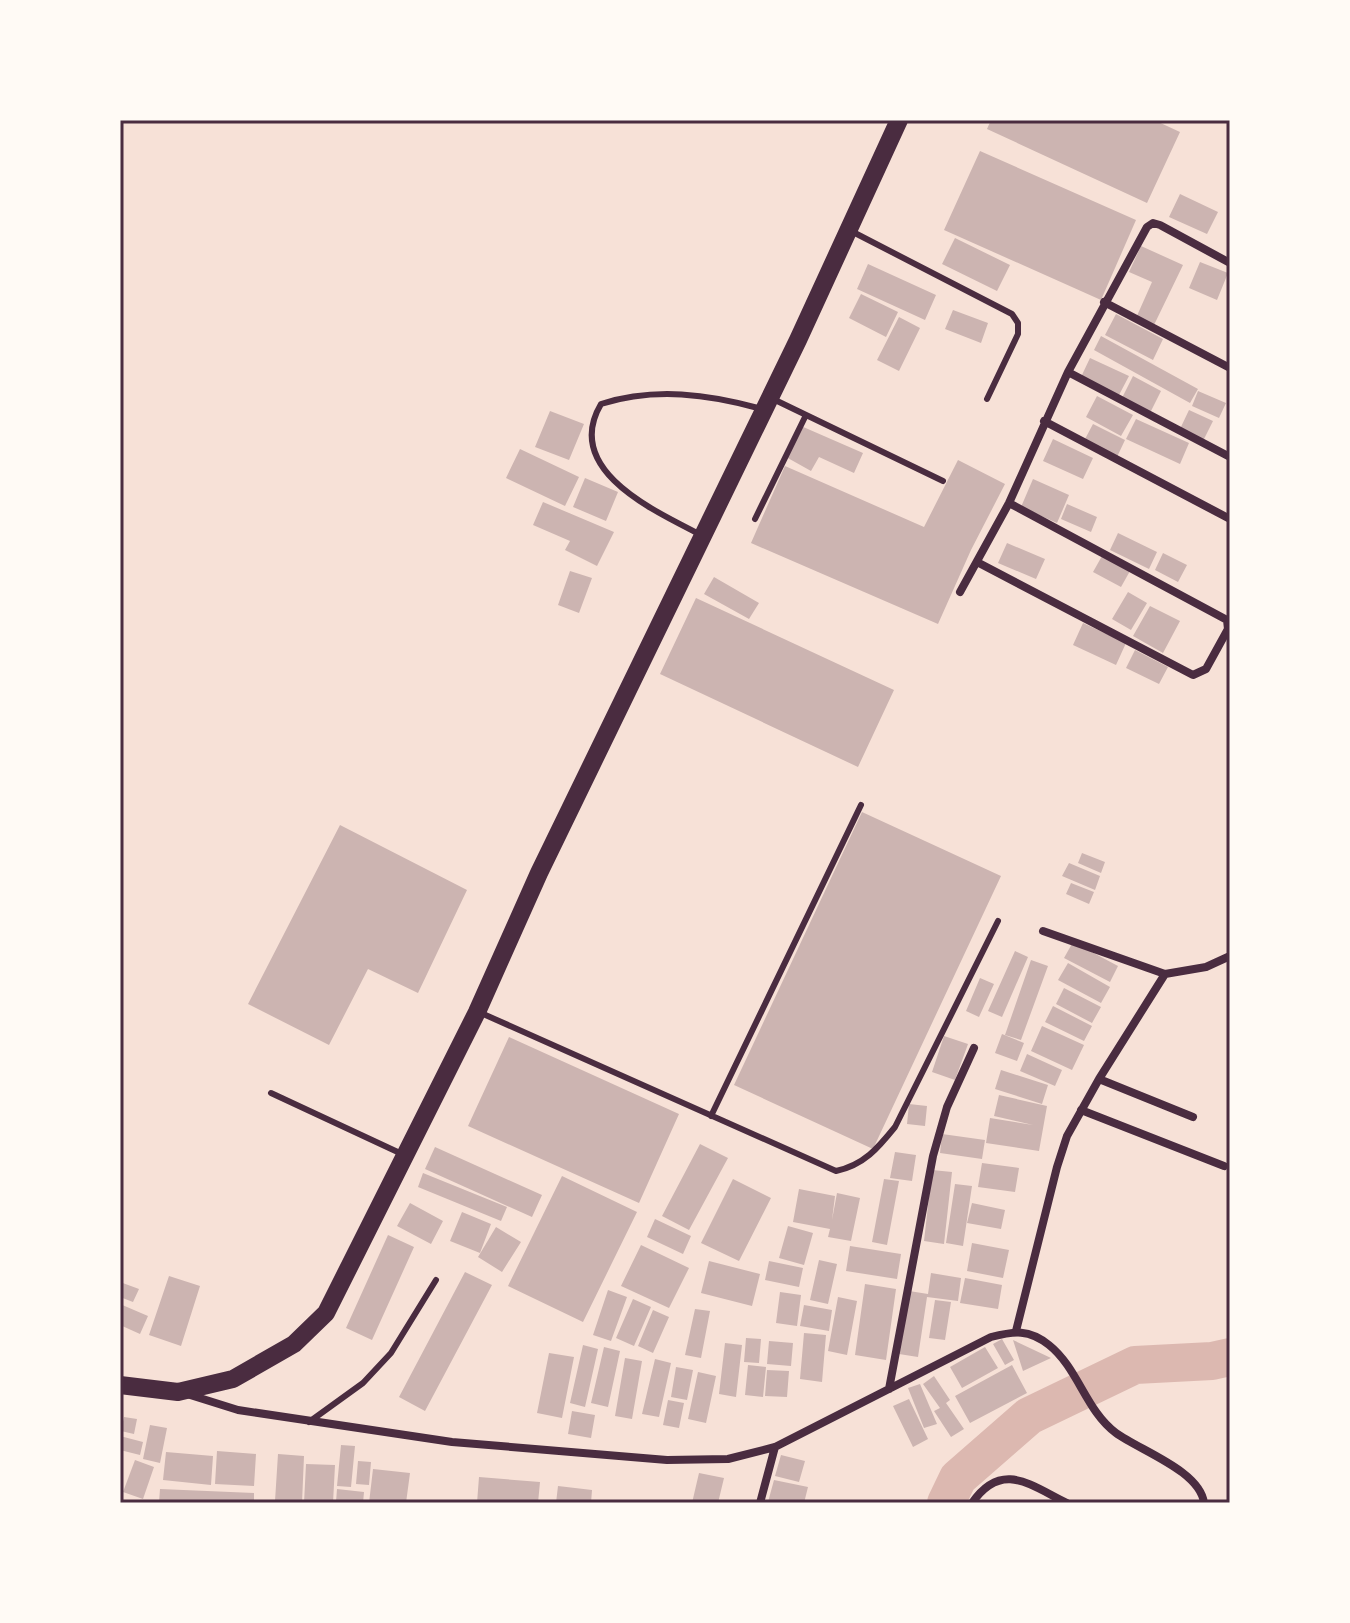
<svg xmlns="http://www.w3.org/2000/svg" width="1350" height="1623" viewBox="0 0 1350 1623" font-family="'Sofia Sans Condensed',sans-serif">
  <rect width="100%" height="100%" fill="#f7e1d7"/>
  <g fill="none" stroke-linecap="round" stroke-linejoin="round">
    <path stroke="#dcb8b0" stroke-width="38" d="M946,1503L958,1478L1029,1416L1135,1365L1212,1361L1230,1357"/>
  </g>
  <path fill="#ccb4b1" d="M991,120H1154L1180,132L1147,203L987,129Z
    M980,151L1136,220L1101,300L944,230Z
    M1180,194L1218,212L1207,234L1169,217Z
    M955,238L1010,265L997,291L942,264Z
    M1141,246L1183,265L1154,325L1136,318L1152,282L1129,272Z
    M1200,262L1228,273L1217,300L1189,288Z
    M868,264L936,295L925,320L857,289Z
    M861,294L898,312L886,337L849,318Z
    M953,310L988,323L981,343L945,329Z
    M1116,314L1163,339L1153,360L1105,335Z
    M899,317L920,328L899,371L877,360Z
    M1101,336L1198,389L1190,403L1094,350Z
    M1090,358L1129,376L1119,395L1081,377Z
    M1133,376L1161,391L1150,413L1122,398Z
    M1198,391L1226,403L1219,418L1192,406Z
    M1097,396L1133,415L1121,436L1086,417Z
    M1189,410L1213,421L1203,441L1180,429Z
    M550,411L584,424L569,460L535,447Z
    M1136,419L1189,443L1180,464L1126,439Z
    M1093,424L1125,440L1117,457L1084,441Z
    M801,426L863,453L854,473L819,457L811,471L786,457Z
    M1053,439L1093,458L1083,479L1043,461Z
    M520,449L579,477L565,506L506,478Z
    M958,460L1005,484L971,550L938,624L751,543L785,466L924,527Z
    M585,478L618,492L606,521L573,507Z
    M1033,479L1069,495L1057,523L1021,507Z
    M543,502L614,532L597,566L565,550L570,541L533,525Z
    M1067,504L1097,517L1091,532L1061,519Z
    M1118,533L1157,552L1149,569L1110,550Z
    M1007,543L1045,559L1036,579L998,563Z
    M1163,553L1187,565L1178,582L1155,570Z
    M1102,556L1130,571L1121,587L1093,572Z
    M570,571L592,578L579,613L558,605Z
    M714,577L759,603L749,619L704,594Z
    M1128,592L1147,603L1131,630L1112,619Z
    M696,598L894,690L858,767L660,674Z
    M1150,606L1180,621L1163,653L1133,636Z
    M1083,623L1126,643L1116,665L1073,645Z
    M1135,650L1168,667L1159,684L1126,668Z
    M862,812L1001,876L873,1149L734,1085Z
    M340,825L467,890L418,993L368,969L329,1045L248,1004Z
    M1082,853L1105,862L1101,873L1078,863Z
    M1069,863L1100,876L1095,890L1062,876Z
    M1071,883L1094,892L1089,904L1066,894Z
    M1073,942L1118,966L1110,982L1064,958Z
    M1015,951L1028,957L1002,1017L988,1011Z
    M1031,960L1048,966L1021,1040L1005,1035Z
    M1068,963L1110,987L1101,1003L1058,980Z
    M980,978L994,984L979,1017L966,1011Z
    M1064,988L1101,1007L1092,1023L1056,1004Z
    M1053,1006L1092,1026L1084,1041L1045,1022Z
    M1042,1026L1084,1045L1072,1070L1031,1051Z
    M1002,1034L1024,1043L1017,1061L995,1053Z
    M944,1036L968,1044L955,1080L932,1072Z
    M509,1037L679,1114L639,1203L468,1126Z
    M1027,1054L1062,1070L1055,1086L1020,1071Z
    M1001,1070L1048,1085L1042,1104L995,1089Z
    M999,1095L1047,1106L1039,1151L986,1143L990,1118L1033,1125L994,1116Z
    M909,1104L927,1106L925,1126L907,1124Z
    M942,1134L985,1140L982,1159L940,1153Z
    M700,1144L728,1158L689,1230L662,1216Z
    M435,1147L542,1195L532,1217L425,1169Z
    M895,1152L916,1155L912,1181L890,1178Z
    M982,1163L1019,1168L1015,1192L978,1187Z
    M932,1170L952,1172L944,1244L924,1241Z
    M423,1173L507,1207L501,1221L418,1187Z
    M562,1176L637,1212L583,1322L508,1286Z
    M733,1179L771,1198L739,1261L701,1243Z
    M884,1179L899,1181L887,1245L872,1242Z
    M955,1184L972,1186L963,1246L946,1243Z
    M799,1189L835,1196L832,1220L837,1193L860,1198L851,1241L828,1237L830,1229L793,1222Z
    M410,1203L443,1221L431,1244L397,1226Z
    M972,1203L1005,1210L1001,1229L967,1223Z
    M462,1212L491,1224L480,1253L450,1241Z
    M655,1219L691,1236L683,1254L647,1237Z
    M788,1226L813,1233L804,1265L779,1258Z
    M496,1227L521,1242L502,1272L478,1257Z
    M388,1235L414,1247L372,1340L346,1328Z
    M972,1243L1009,1250L1003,1278L967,1271Z
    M641,1245L689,1268L669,1308L621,1286Z
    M850,1246L901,1254L897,1279L846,1271Z
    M819,1260L837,1264L828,1304L810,1300Z
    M709,1261L760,1274L752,1306L701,1293Z
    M769,1261L803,1268L799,1287L765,1280Z
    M465,1272L492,1285L425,1411L399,1397Z
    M931,1273L961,1278L958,1301L927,1297L918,1357L899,1354L909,1291L928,1294Z
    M169,1276L200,1286L181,1346L149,1335Z
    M965,1278L1002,1285L998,1309L960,1303Z
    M120,1282L139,1289L133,1302L120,1297Z
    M865,1284L896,1289L886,1360L855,1355Z
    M608,1290L627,1297L611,1341L593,1335Z
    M780,1292L801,1295L797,1326L776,1323Z
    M838,1297L857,1301L847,1355L828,1351Z
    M633,1299L651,1307L634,1346L616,1338Z
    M935,1300L951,1302L945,1340L929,1338Z
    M120,1304L148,1316L140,1334L120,1325Z
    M804,1305L832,1310L829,1331L800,1326Z
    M695,1309L710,1311L701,1358L685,1355Z
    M653,1310L669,1317L653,1353L638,1346Z
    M804,1333L826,1335L822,1382L800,1379Z
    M746,1338L761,1339L759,1363L744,1362Z
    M1002,1339L1014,1360L1005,1365L993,1344Z
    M1013,1340L1051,1358L1023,1371Z
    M769,1341L793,1343L791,1366L767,1364Z
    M725,1343L742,1345L736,1397L719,1394Z
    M583,1345L598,1349L585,1407L570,1403Z
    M604,1347L620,1351L608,1407L591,1403Z
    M985,1347L998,1368L962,1388L950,1367Z
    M549,1353L574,1357L562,1418L537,1413Z
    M625,1358L642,1361L632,1419L615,1416Z
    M655,1359L671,1363L659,1417L642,1414Z
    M748,1365L766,1367L763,1397L745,1395Z
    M1012,1365L1027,1393L970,1423L955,1396Z
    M676,1367L693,1370L687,1400L671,1397Z
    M767,1370L789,1371L787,1397L765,1396Z
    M698,1372L716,1376L706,1423L688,1419Z
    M934,1376L950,1400L946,1403L964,1429L951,1437L934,1411L940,1408L923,1384Z
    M920,1384L937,1424L924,1428L908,1388Z
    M909,1399L928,1439L913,1447L893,1406Z
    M668,1400L684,1403L679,1428L663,1425Z
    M572,1411L595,1415L591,1438L568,1434Z
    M124,1417L137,1419L134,1434L121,1431Z
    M150,1425L167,1428L160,1463L143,1459Z
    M120,1436L143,1442L140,1455L120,1450Z
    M341,1445L355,1446L351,1487L337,1486Z
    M217,1451L256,1454L254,1486L215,1484Z
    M166,1452L213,1456L211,1485L163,1480Z
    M278,1454L304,1456L302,1503L275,1501Z
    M781,1455L805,1461L799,1482L775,1476Z
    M135,1460L154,1467L143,1499L123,1492Z
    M358,1461L371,1462L369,1485L356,1484Z
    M306,1464L335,1465L333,1503H304Z
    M373,1469L410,1473L406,1503H369Z
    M699,1473L724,1478L718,1503H692Z
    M479,1477L540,1482L538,1503H477Z
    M774,1480L808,1487L804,1503L768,1502Z
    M558,1486L592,1490L591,1503H556Z
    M160,1489L254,1493V1503H159Z
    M337,1489L364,1492L363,1503L336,1502Z"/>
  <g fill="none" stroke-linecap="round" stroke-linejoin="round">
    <path stroke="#4a2c40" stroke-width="6" d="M851,231L1012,314L1018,323V334L987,399
      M773,399L943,481
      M755,519L806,415
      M701,535C655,511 562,470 601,404C655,387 708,394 762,409
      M481,1013L836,1171C864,1165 878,1148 895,1127L998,921
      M271,1093L402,1154
      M711,1116L861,805
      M309,1422L363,1383L391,1353L436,1280"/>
    <path stroke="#4a2c40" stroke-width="8" d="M1104,302L1230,368
      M1068,372L1230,457
      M1044,421L1230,519
      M977,562L1193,675L1206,669L1228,629L1227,620L1009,503
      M960,592L1009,503L1068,372L1147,227L1153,223L1160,225L1230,263
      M1043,931L1165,974
      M1099,1079L1193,1117
      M1081,1110L1224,1166
      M1016,1331L1057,1167L1067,1136L1099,1079L1165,974L1206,967L1230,956
      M889,1389L933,1156L947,1107L974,1048
      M187,1394L238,1410L452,1442L667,1460L728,1459L775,1447L991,1337C1014,1331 1029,1329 1049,1345C1078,1368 1086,1411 1116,1433C1141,1451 1200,1471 1204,1503
      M760,1503L775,1447
      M972,1503C1002,1460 1030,1485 1067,1503"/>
    <path stroke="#4a2c40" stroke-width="18" d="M120,1385L178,1392L233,1379L294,1344L326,1313L477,1012L539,873L798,340L899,120"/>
  </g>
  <rect width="1350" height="1623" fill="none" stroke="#fffaf5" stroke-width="244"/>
  <rect x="122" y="122" width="1106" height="1379" fill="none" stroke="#4a2c40" stroke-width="3"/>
</svg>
